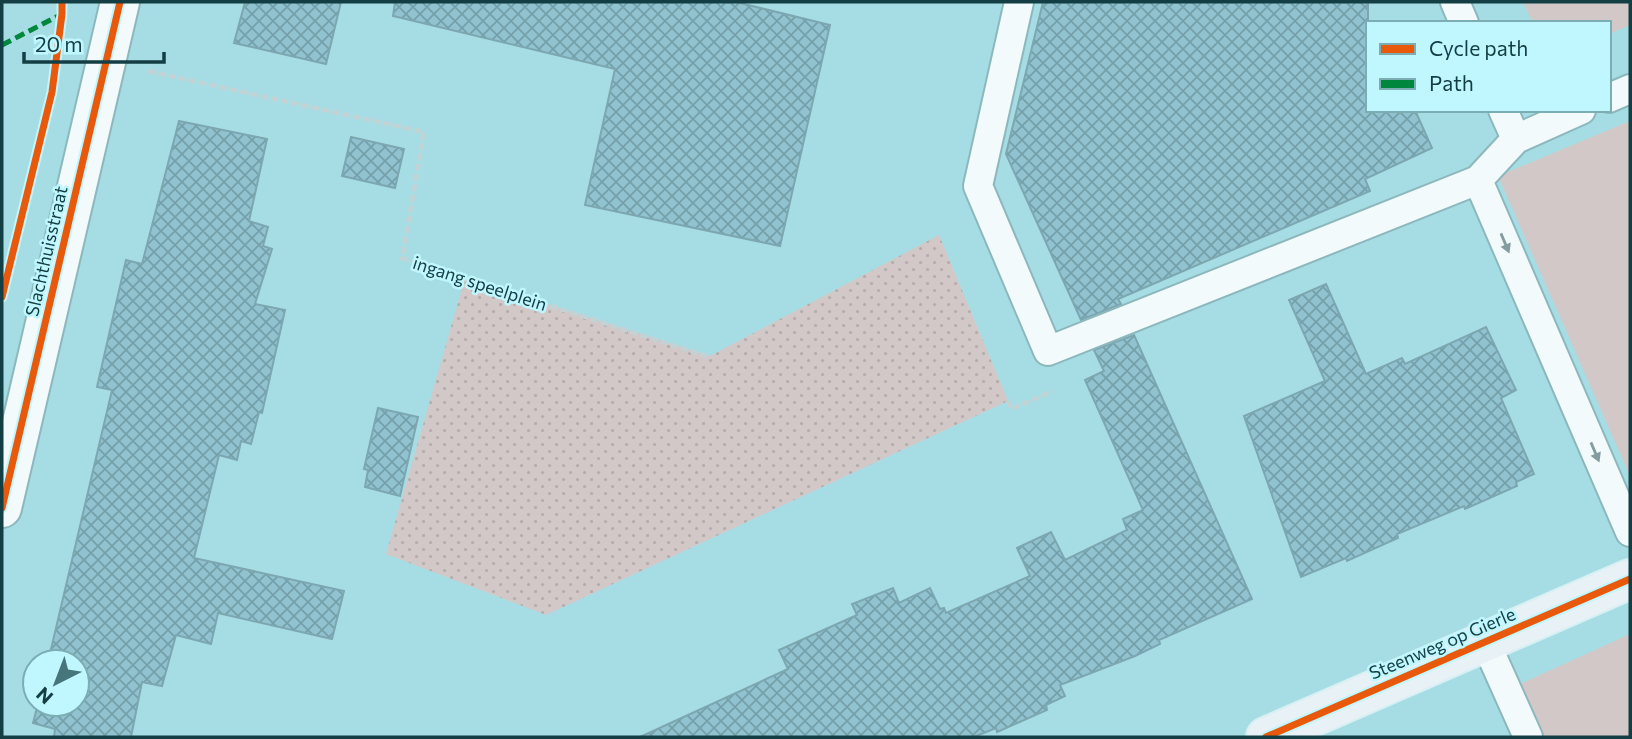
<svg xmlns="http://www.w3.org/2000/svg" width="1632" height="739" viewBox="0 0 1632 739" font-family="Commissioner,sans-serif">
  <defs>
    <pattern id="park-dots" width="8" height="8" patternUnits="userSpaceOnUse" patternTransform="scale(1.75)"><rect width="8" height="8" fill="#d3c8c8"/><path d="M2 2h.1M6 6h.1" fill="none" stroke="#b4adad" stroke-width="1.8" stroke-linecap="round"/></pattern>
    <pattern id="building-cross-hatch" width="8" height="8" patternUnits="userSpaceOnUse" patternTransform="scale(1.75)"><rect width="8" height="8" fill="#90c3cf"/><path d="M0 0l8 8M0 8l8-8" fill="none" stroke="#74a0aa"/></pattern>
  </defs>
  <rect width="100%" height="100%" fill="#a6dde4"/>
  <path fill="#d3c8c8" d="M1523,2H1630V25L1609,34V23H1533Z
    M1630,121V476L1498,176Z
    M1630,634V737H1543L1518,685Z"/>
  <path fill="url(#park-dots)" d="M939,235L1008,401L546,615L386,554L465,278L710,356Z"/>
  <path fill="url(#building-cross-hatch)" stroke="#7da7b0" stroke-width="2" d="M245,2H341L326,64L234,43Z
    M395,2H736L830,25L780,246L585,205L615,69L393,16Z
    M1043,2H1368V110H1415L1432,148L1365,179L1370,191L1118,299L1121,304L1081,320L1006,154Z
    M179,121L267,139L249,221L268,227L263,246L272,249L255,304L285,310L262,413L259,412L251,444L241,441L237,460L219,455L194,558L344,591L332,639L218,613L211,644L176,635L162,686L142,682L131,737H54L55,729L33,723L38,704H77V662H48L112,390L97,387L126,260L142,264Z
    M351,137L404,149L395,188L342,176Z
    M1326,284L1366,374L1402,358L1405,364L1486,327L1516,390L1501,398L1534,474L1516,482L1517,486L1465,509L1464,506L1397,534L1398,538L1347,561L1346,558L1301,577L1244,416L1325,381L1289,300Z
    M1134,335L1252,599L1159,640L1160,644L1135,656L1060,685L1065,696L1046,705L1047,710L997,732L996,728L974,737H640L788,669L779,650L857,615L852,604L893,588L899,603L930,588L940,609L944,608L946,613L1030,576L1017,548L1051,532L1065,560L1127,530L1123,519L1143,510L1085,380L1104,371L1094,350Z
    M378,408L418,417L400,496L365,487L368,470L364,469Z"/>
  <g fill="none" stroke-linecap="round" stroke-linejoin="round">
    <g stroke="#8cb8bd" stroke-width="32">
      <path id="lane" d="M1019,2L978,186L1048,351L1478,180L1516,139L1581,110
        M1455,2L1464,23
        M1609,98L1630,89
        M1503,110L1516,139
        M1478,180L1630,532
        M1485,641L1528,737"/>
    </g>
    <g stroke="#8cb8bd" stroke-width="42">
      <path id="street" d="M2,508L120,2"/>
    </g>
    <g stroke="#d7f0f3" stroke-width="42">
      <path id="primary" d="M1266,737L1630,579"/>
    </g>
    <path stroke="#c2d3d5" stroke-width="4.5" stroke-dasharray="7 3.5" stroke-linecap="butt" d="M148,71L424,132L402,258L710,357
      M1008,401L1011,409L1053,391"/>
    <use href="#lane" stroke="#f2fafb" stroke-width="28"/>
    <use href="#street" stroke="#f2fafb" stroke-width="38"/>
    <use href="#primary" stroke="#e7f1f6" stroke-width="38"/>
    <path stroke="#00873e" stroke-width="5" stroke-dasharray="10 5" stroke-linecap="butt" d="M2,45L62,14"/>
    <g stroke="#c0f7fe" stroke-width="11">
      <path id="cycleway" d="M2,297L52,92L62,14V2
        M2,508L120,2
        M1266,737L1630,579"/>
    </g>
    <use href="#cycleway" stroke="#e8590c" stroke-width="7"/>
  </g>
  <defs><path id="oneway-solid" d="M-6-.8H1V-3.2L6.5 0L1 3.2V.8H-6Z" transform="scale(1.75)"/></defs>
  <g fill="#829c9f">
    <use href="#oneway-solid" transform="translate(1505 243) rotate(67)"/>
    <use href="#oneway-solid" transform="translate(1595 452) rotate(67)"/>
  </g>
  <g text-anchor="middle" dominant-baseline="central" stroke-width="5" stroke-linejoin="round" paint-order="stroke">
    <g font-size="18" fill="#133e43" stroke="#c0f7fe">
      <text transform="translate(46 251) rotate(-77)">Slachthuisstraat</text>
      <text transform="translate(480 283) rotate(18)">ingang speelplein</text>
      <text transform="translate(1442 643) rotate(-23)">Steenweg op Gierle</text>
    </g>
  </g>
  <rect width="1632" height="739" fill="none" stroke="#133e43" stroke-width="7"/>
  <rect x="1366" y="21" width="245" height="91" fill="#c0f7fe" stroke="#7badb3" stroke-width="2"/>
  <rect x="1380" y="44" width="35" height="10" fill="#e8590c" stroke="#7badb3" stroke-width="2"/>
  <text x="1429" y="56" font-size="21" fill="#133e43">Cycle path</text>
  <rect x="1380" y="79" width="35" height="10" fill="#00873e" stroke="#7badb3" stroke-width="2"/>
  <text x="1429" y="91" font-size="21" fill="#133e43">Path</text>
  <g transform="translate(56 683) rotate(222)"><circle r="33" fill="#c0f7fe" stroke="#7badb3" stroke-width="2"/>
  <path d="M0-5L12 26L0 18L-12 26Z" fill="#46767b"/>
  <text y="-10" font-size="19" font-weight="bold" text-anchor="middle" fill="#133e43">N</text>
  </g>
  <path d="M24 52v10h140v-10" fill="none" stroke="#133e43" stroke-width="3.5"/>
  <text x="35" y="52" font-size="21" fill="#133e43" stroke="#c0f7fe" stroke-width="5" paint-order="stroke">20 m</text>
</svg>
